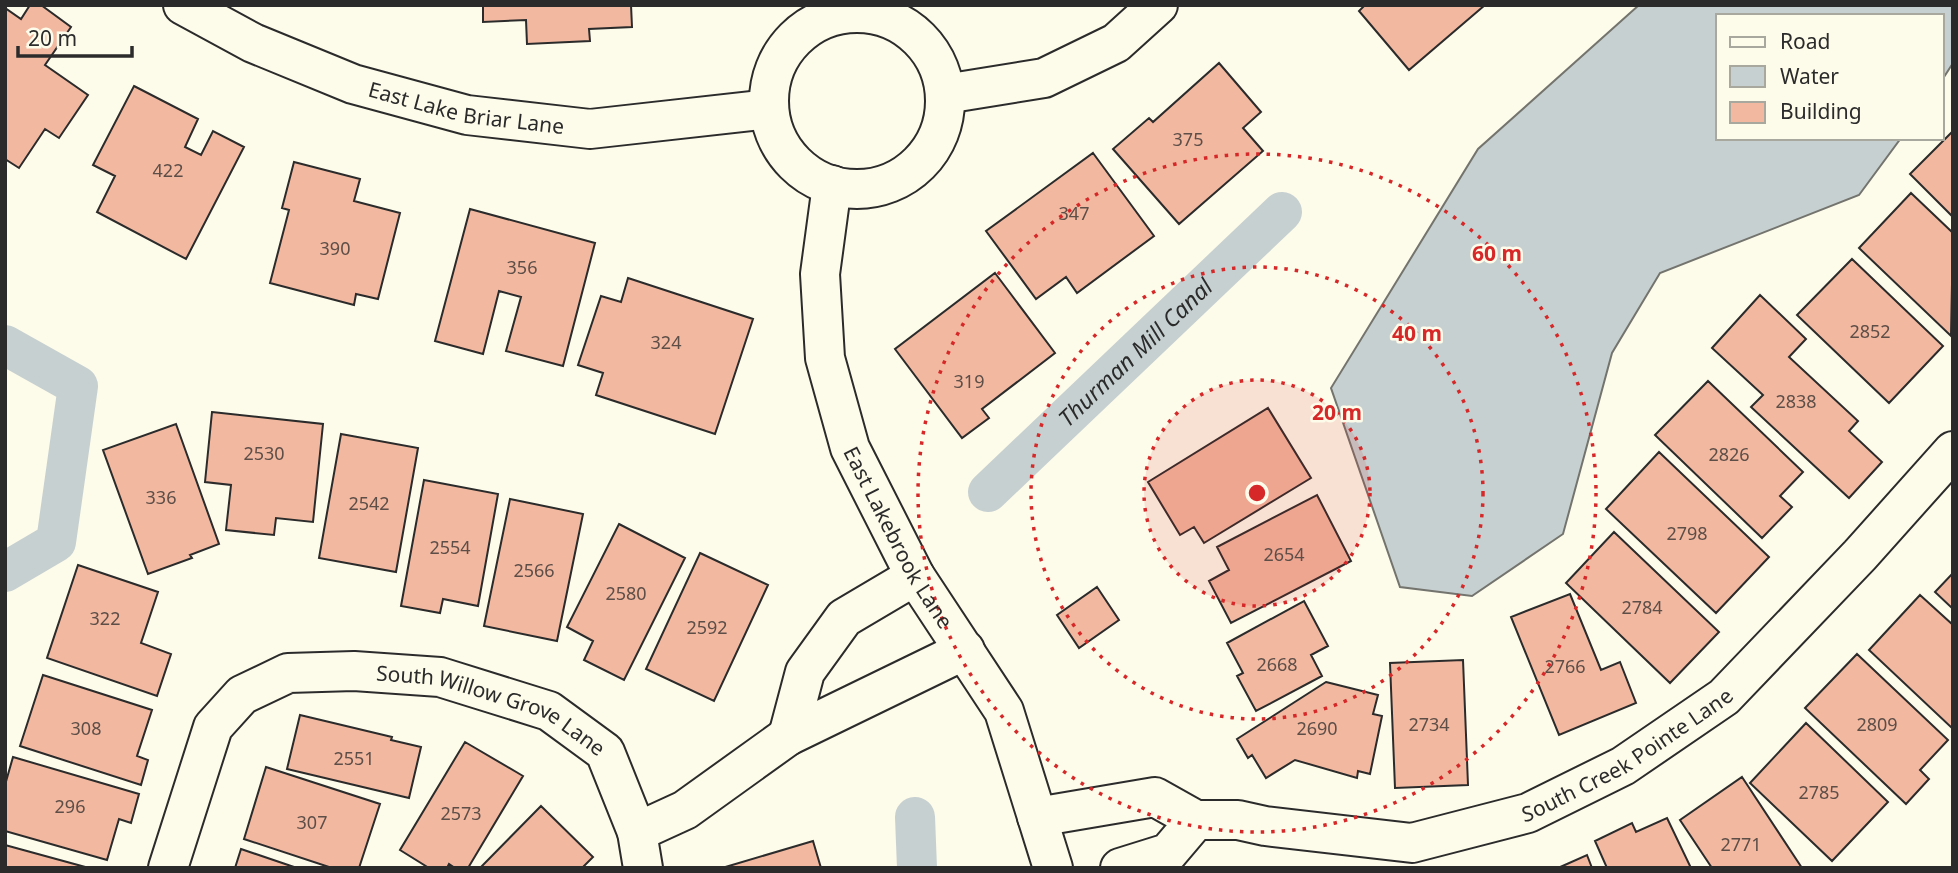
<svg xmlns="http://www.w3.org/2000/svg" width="1958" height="873" viewBox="0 0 1958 873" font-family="'Noto Sans',sans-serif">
  <rect width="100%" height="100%" fill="#fdfbea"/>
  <path fill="#c7d0d0" stroke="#74746e" stroke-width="2" d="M1639,5H1953V63L1942,80V16H1718V138H1901L1859,195L1660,273L1612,353L1563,534L1472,596L1400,587L1331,388L1478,149Z"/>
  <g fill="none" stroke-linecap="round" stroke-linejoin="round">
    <g stroke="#c7d0d0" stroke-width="40">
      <path d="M5,345L78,386L56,542L5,572"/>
      <path id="s1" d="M988,492L1282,212"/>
      <path d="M915,817L917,868"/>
    </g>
  </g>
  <path fill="#f2b8a0" stroke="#2b2b2b" stroke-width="2" d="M30,5H41L71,27L45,65L88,95L59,138L45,129L19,168L5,159V8L21,19Z
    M483,5H631L632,27L589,29L590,41L527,44L526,20L483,22Z
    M1365,5H1485L1409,70L1359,11Z
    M1219,63L1261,112L1243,128L1263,151L1179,224L1113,149L1149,118L1153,122Z
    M134,86L198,119L185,147L201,155L213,131L244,147L186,259L97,212L115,176L93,165Z
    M1953,131V217L1910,174Z
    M1093,153L1154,236L1077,293L1066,277L1036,299L986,231Z
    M294,162L360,179L354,201L400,213L378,299L356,294L354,305L270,283L289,210L282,208Z
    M1911,193L1953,233L1951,336L1859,248Z
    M470,209L595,243L563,366L506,351L521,297L499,291L483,354L435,341Z
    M1852,259L1943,346L1889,403L1797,315Z
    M995,273L1055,353L982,409L989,418L962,438L895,349Z
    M628,278L753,319L715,434L596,395L603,373L578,365L601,296L621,302Z
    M1760,295L1806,339L1789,357L1858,421L1849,431L1882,462L1849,498L1751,407L1763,395L1712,348Z
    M1708,381L1803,472L1780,496L1792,507L1762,538L1655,435Z
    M1268,408L1311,478L1204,543L1194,527L1180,535L1148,482Z
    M212,412L323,424L313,522L276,518L274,535L226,530L231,485L205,482Z
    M176,424L219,544L190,555L192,558L148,574L103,450Z
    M341,434L418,448L396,572L319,558Z
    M1659,452L1769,557L1716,613L1606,509Z
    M424,480L498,494L478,606L443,599L440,613L401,606Z
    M1317,495L1351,561L1231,623L1209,581L1229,570L1217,547Z
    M510,499L583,514L557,641L484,626Z
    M619,524L685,558L624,680L584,660L593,641L567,627Z
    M1614,532L1719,632L1670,683L1566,583Z
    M700,553L768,585L714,701L646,669Z
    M78,565L158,592L141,643L171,654L157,696L47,658Z
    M1953,573V609L1935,592Z
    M1097,587L1119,620L1079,648L1057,615Z
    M1570,594L1601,670L1620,662L1636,703L1559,735L1511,617Z
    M1920,595L1953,625V729L1869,650Z
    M1304,601L1328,646L1311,655L1322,676L1256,711L1237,676L1243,673L1227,643Z
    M1857,654L1948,740L1920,770L1929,779L1906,804L1805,708Z
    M1463,660L1468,785L1395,788L1390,663Z
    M43,675L152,710L137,756L148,760L141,785L20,746Z
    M1326,682L1378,695L1373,714L1382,716L1370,774L1358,771L1357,778L1295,760L1266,778L1252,755L1248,758L1237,739Z
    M300,715L392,737L391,740L421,747L409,798L287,769Z
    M1806,723L1888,802L1832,861L1750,783Z
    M465,742L523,776L468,868H455L449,864L447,868H429L400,850Z
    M13,757L139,794L131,823L119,819L107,860L5,831V785Z
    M266,767L380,804L359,868H332L244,839Z
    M1742,777L1802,868H1712L1680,820Z
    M541,806L593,857L582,868H480Z
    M1667,818L1691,868H1607L1595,841L1632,823L1636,832Z
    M813,841L821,868H722Z
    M5,845L89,868H5Z
    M241,849L297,868H235Z
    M1587,855L1592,868H1558Z"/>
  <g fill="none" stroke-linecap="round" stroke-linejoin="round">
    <g stroke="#2b2b2b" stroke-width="42">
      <g id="minor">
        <path id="s2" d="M183,5L253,43L353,84L467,115L590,129L769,109"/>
        <circle cx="857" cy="101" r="88"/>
        <path d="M945,94L1044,78L1116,43L1158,5"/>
        <path id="s3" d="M832,185L820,274L825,358L850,448L915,576L1004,711L1053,868"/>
        <path d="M915,576L844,618L805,672L788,736L965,650"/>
        <path d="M1037,817L1155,797L1196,820L1168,853L1120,868"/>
        <path id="s4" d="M1196,820H1238L1265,826L1412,843L1528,813L1623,766L1724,697L1860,555L1953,451"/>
        <path id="s5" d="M168,868L213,727L242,695L288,673L354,671L440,677L549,711L605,752L637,832"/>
        <path d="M643,868L637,832L685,810L788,736"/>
      </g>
    </g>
    <use href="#minor" stroke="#fdfbea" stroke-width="38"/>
  </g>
  <circle cx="1257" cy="493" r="113" fill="#d62828" fill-opacity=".12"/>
  <g fill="none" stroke="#d62828" stroke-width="3.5" stroke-dasharray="3.5 7">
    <circle cx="1257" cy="493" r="113"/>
    <circle cx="1257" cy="493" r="226"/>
    <circle cx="1257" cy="493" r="339"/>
  </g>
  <g text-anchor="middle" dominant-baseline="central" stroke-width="5" stroke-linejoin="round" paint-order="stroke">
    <g font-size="18" fill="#5d4e48">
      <text x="1188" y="139">375</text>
      <text x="168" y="170">422</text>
      <text x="1074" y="213">347</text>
      <text x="335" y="248">390</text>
      <text x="522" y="267">356</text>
      <text x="1870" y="331">2852</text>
      <text x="666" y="342">324</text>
      <text x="969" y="381">319</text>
      <text x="1796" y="401">2838</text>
      <text x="264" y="453">2530</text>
      <text x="1729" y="454">2826</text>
      <text x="161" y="497">336</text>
      <text x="369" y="503">2542</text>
      <text x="1687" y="533">2798</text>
      <text x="450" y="547">2554</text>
      <text x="1284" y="554">2654</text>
      <text x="534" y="570">2566</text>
      <text x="626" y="593">2580</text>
      <text x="1642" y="607">2784</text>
      <text x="105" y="618">322</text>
      <text x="707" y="627">2592</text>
      <text x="1277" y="664">2668</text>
      <text x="1565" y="666">2766</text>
      <text x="1429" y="724">2734</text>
      <text x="1877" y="724">2809</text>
      <text x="86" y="728">308</text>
      <text x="1317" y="728">2690</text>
      <text x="354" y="758">2551</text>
      <text x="1819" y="792">2785</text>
      <text x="70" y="806">296</text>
      <text x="461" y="813">2573</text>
      <text x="312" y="822">307</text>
      <text x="1741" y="844">2771</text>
    </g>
    <g font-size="21" fill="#2b2b2b" stroke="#fdfbea">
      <text stroke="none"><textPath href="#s2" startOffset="304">East Lake Briar Lane</textPath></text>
      <text stroke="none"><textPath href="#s3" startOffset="369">East Lakebrook Lane</textPath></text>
      <text stroke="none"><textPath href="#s5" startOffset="453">South Willow Grove Lane</textPath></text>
      <text stroke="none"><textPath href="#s4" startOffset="452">South Creek Pointe Lane</textPath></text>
    </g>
    <g font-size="23" font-style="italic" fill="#2b2b2b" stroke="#fdfbea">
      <text stroke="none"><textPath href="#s1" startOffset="203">Thurman Mill Canal</textPath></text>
    </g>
  </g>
  <circle cx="1257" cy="493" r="10" fill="#d62828" stroke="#fdfbea" stroke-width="3.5"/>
  <g font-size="21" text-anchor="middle" font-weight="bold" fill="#d62828" stroke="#fdfbea" stroke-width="5" stroke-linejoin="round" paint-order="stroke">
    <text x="1497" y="261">60 m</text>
    <text x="1417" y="341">40 m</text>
    <text x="1337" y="420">20 m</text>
  </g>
  <rect width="1958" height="873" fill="none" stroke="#2b2b2b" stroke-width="14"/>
  <rect x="1716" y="14" width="228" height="126" fill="#fdfbea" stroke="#a9a89e" stroke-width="2"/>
  <rect x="1730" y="37" width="35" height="10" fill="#fdfbea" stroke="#a9a89e" stroke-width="2"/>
  <text x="1780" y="49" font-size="21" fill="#2b2b2b">Road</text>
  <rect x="1730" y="66" width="35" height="21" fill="#c7d0d0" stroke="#a9a89e" stroke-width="2"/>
  <text x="1780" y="84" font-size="21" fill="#2b2b2b">Water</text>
  <rect x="1730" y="102" width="35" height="21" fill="#f2b8a0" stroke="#a9a89e" stroke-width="2"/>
  <text x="1780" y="119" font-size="21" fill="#2b2b2b">Building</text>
  <path d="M18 46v10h114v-10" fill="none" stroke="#2b2b2b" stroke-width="3.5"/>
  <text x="28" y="46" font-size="21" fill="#2b2b2b" stroke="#fdfbea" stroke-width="5" paint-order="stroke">20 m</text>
</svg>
